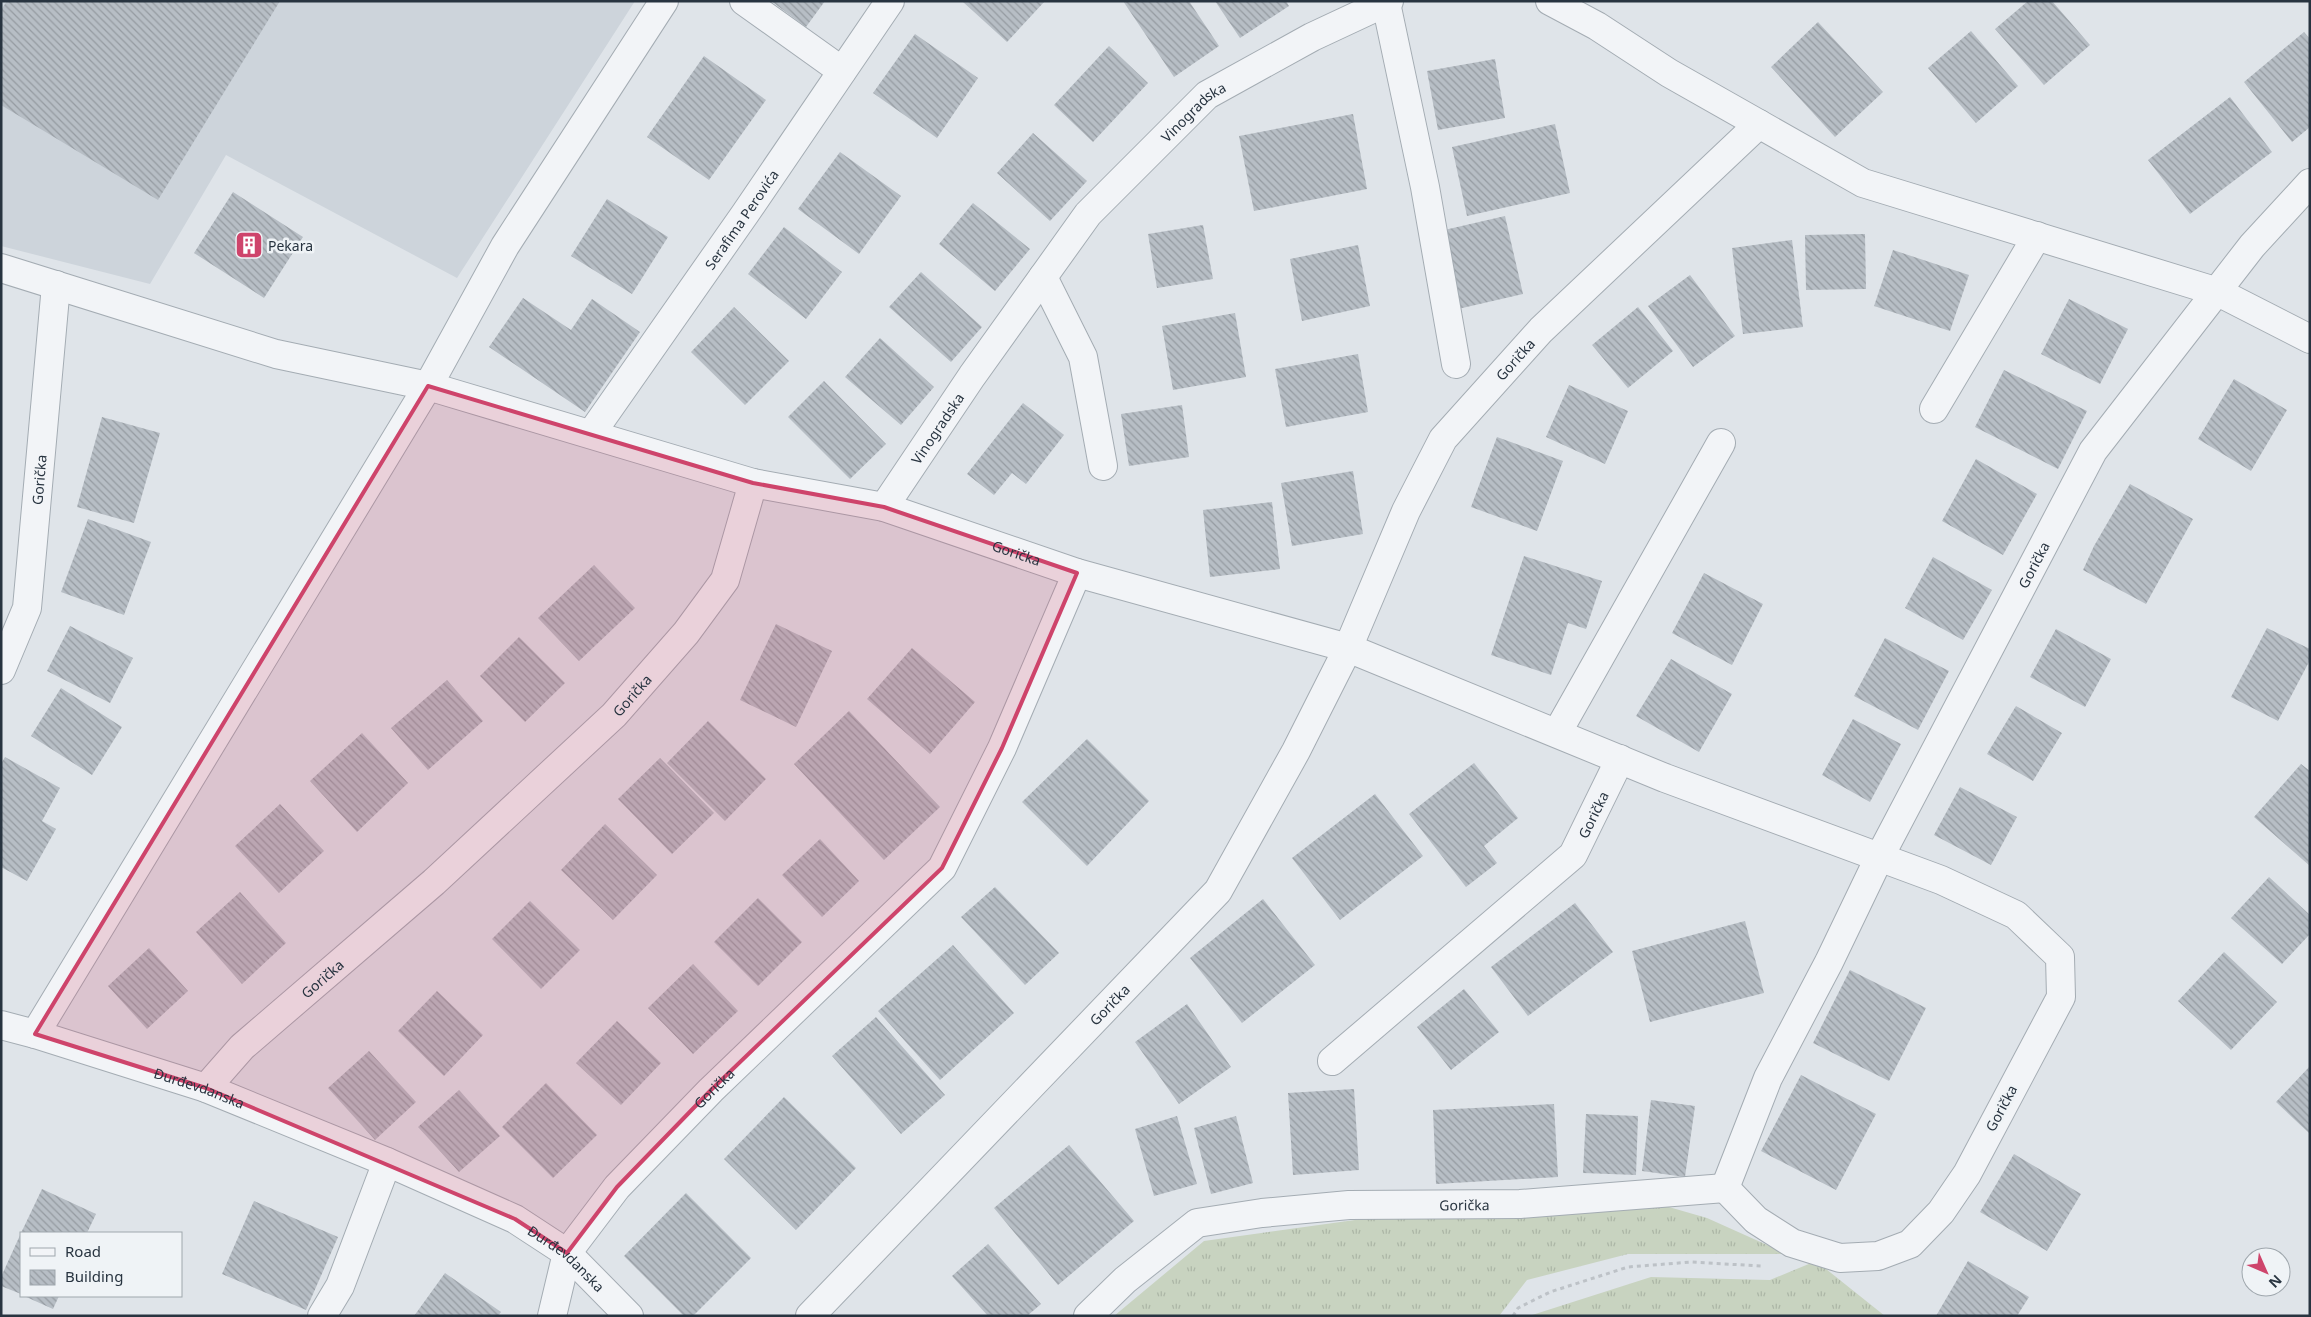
<svg xmlns="http://www.w3.org/2000/svg" width="2311" height="1317" viewBox="0 0 2311 1317" font-family="'Noto Sans',sans-serif">
  <defs>
    <pattern id="grass-tufts" width="24" height="20" patternUnits="userSpaceOnUse" patternTransform="scale(1.25)"><rect width="24" height="20" fill="#c8d3c0"/><path d="M3 7l-1-3M5 7V3M7 7l1-3M15 17l-1-3M17 17v-4M19 17l1-3" fill="none" stroke="#acb6a6"/></pattern>
    <pattern id="building-back-hatch" width="6" height="6" patternUnits="userSpaceOnUse" patternTransform="scale(1.25)"><rect width="6" height="6" fill="#b7bec5"/><path d="M-1 5l2 2M0 0l6 6M5-1l2 2" fill="none" stroke="#959ba1"/></pattern>
  </defs>
  <rect width="100%" height="100%" fill="#dfe4e9"/>
  <path fill="#cdd4db" d="M1,1H635L457,278L226,155L150,284L1,246Z"/>
  <path fill="url(#grass-tufts)" d="M1655,1203L1707,1218L1787,1254H1628L1527,1280L1499,1316H1114L1204,1241L1391,1215Z
    M1816,1261L1885,1316H1529L1651,1277L1770,1280Z"/>
  <path fill="url(#building-back-hatch)" d="M7,1H280L158,200L1,105V10Z
    M771,1H825L806,27Z
    M962,1H1045L1007,42Z
    M1123,1H1189L1219,46L1174,77Z
    M1215,1H1286L1289,6L1240,38Z
    M2028,1H2052L2090,45L2044,85L1995,29Z
    M1818,22L1883,92L1835,137L1771,67Z
    M1971,31L2018,86L1976,123L1928,68Z
    M2304,32L2310,39V127L2292,142L2244,82Z
    M915,34L978,78L937,138L873,93Z
    M1109,46L1148,83L1093,142L1054,105Z
    M704,56L766,100L709,180L647,137Z
    M1495,59L1505,118L1438,130L1427,71Z
    M2230,97L2272,152L2190,214L2148,160Z
    M1353,114L1367,189L1254,211L1239,136Z
    M1555,124L1570,193L1467,216L1452,147Z
    M1033,133L1087,181L1050,221L997,173Z
    M840,152L901,196L859,254L798,209Z
    M233,192L303,237L264,298L194,253Z
    M607,199L668,237L632,294L571,256Z
    M973,203L1030,249L995,291L939,244Z
    M1505,216L1523,294L1458,309L1440,231Z
    M1203,225L1213,279L1157,288L1148,234Z
    M784,227L842,272L806,319L748,274Z
    M1865,234L1866,289L1806,290L1805,235Z
    M1792,240L1803,327L1743,334L1732,248Z
    M1358,245L1370,306L1302,321L1290,259Z
    M1893,250L1969,275L1950,331L1874,306Z
    M921,272L982,327L951,362L889,307Z
    M1690,275L1735,336L1693,367L1648,306Z
    M523,298L571,330L592,299L640,332L585,412L489,347Z
    M2069,299L2128,329L2100,384L2041,354Z
    M734,307L789,361L745,405L691,352Z
    M1638,307L1673,351L1628,388L1592,345Z
    M1235,313L1246,377L1173,390L1162,326Z
    M880,338L934,387L901,425L845,377Z
    M1358,354L1368,412L1286,427L1275,369Z
    M2004,370L2087,411L2058,469L1975,427Z
    M2234,379L2287,410L2251,471L2198,439Z
    M824,381L886,444L850,479L788,417Z
    M1569,385L1628,411L1605,464L1546,437Z
    M1023,403L1064,435L1026,484L1012,473L994,495L967,474Z
    M1182,405L1189,457L1129,466L1121,414Z
    M102,417L160,433L134,523L77,507Z
    M1497,437L1563,461L1537,531L1471,507Z
    M1976,459L2037,494L2003,555L1942,521Z
    M1353,471L1363,534L1292,546L1281,483Z
    M2130,484L2193,519L2146,604L2083,570L2094,546Z
    M1272,502L1280,569L1210,577L1203,510Z
    M88,519L151,542L124,615L61,592Z
    M1524,556L1602,581L1586,629L1568,623L1551,675L1491,655Z
    M1933,557L1992,590L1963,640L1905,608Z
    M594,565L635,608L579,661L538,618Z
    M1704,573L1763,604L1732,665L1672,633Z
    M776,624L832,651L796,727L740,700Z
    M70,626L133,658L110,703L47,671Z
    M2267,628L2310,649V660L2278,721L2231,697Z
    M2056,629L2111,659L2085,707L2030,677Z
    M519,637L565,683L525,722L480,676Z
    M1885,638L1949,671L1918,730L1854,696Z
    M912,648L975,702L930,754L867,699Z
    M1671,659L1732,694L1699,752L1636,716Z
    M447,680L483,721L428,770L391,728Z
    M61,688L122,727L92,775L31,736Z
    M2016,706L2062,733L2033,781L1987,754Z
    M849,711L940,807L884,860L794,764Z
    M1853,719L1901,744L1870,802L1822,775Z
    M708,721L766,779L725,821L667,763Z
    M362,733L408,783L357,832L310,781Z
    M1087,739L1149,801L1087,866L1022,802Z
    M5,757L60,788L42,821L56,829L27,881L1,867V764Z
    M660,758L714,813L672,854L618,799Z
    M1474,763L1518,818L1484,846L1497,863L1466,887L1409,814Z
    M2301,764L2310,771V866L2254,817Z
    M1960,787L2017,817L1991,865L1934,835Z
    M1375,794L1423,856L1340,920L1292,858Z
    M280,804L324,851L279,893L235,846Z
    M605,824L657,875L613,920L561,870Z
    M820,839L859,881L822,917L782,875Z
    M2269,877L2310,915V934L2282,964L2231,918Z
    M995,887L1059,953L1025,985L961,917Z
    M240,892L286,943L242,984L196,932Z
    M758,898L802,942L758,986L714,942Z
    M1263,899L1315,965L1242,1023L1190,958Z
    M530,901L580,950L541,989L492,939Z
    M1575,903L1613,952L1528,1016L1491,967Z
    M1745,921L1764,993L1650,1022L1632,951Z
    M953,945L1014,1013L940,1080L878,1011Z
    M149,948L188,991L147,1029L108,986Z
    M2224,952L2277,1002L2231,1050L2178,1001Z
    M693,964L738,1011L693,1054L648,1008Z
    M1850,970L1926,1008L1889,1081L1813,1043Z
    M1464,989L1499,1032L1451,1070L1417,1027Z
    M437,991L483,1035L444,1076L398,1031Z
    M1187,1004L1231,1067L1179,1104L1135,1042Z
    M876,1017L945,1095L901,1134L832,1056Z
    M617,1021L661,1063L621,1105L576,1063Z
    M369,1051L416,1102L375,1140L328,1088Z
    M2310,1066V1134L2276,1102Z
    M1801,1075L1876,1114L1836,1190L1761,1151Z
    M546,1083L597,1135L553,1178L502,1127Z
    M1354,1089L1359,1170L1293,1175L1288,1093Z
    M459,1090L500,1136L459,1172L418,1127Z
    M784,1097L856,1168L796,1230L724,1159Z
    M1651,1100L1695,1106L1685,1177L1642,1171Z
    M1554,1104L1558,1177L1436,1184L1433,1110Z
    M1586,1114L1638,1116L1636,1175L1583,1173Z
    M1177,1116L1197,1184L1154,1196L1135,1129Z
    M1236,1116L1253,1183L1211,1194L1194,1128Z
    M1069,1145L1134,1221L1058,1285L994,1208Z
    M2014,1154L2081,1194L2047,1251L1980,1212Z
    M42,1189L96,1214L87,1233H21Z
    M686,1193L751,1258L693,1316H684L624,1256Z
    M254,1201L338,1237L306,1310L222,1274Z
    M21,1233V1294L1,1286V1277Z
    M988,1244L1041,1304L1027,1316H988L952,1276Z
    M1968,1261L2029,1297L2017,1316H1936Z
    M445,1273L501,1312L498,1316H414Z
    M24,1296H59L53,1309Z"/>
  <g fill="none" stroke-linecap="round" stroke-linejoin="round">
    <g stroke="#a4acb3" stroke-width="30">
      <g id="minor">
        <path d="M744,1L842,71"/>
        <path d="M1550,1L1597,26L1669,73L1863,183L2218,292L2310,339"/>
        <path d="M1386,3L1425,187L1456,364"/>
        <path id="s1" d="M1,268L276,354L428,386L753,483L884,507L1077,573L1348,648L1665,778L1941,880L2016,915L2060,957L2061,997L1967,1174L1941,1212L1910,1244L1878,1256L1840,1258L1792,1243L1756,1220L1725,1188"/>
        <path d="M1043,277L1083,357L1103,466"/>
        <path d="M1934,409L2037,236"/>
        <path id="s2" d="M591,434L745,214L890,1"/>
        <path id="s3" d="M884,507L972,376L1088,214L1207,95L1312,37L1389,1"/>
        <path id="s4" d="M1,670L27,608L56,285"/>
        <path d="M1557,733L1721,443"/>
        <path id="s5" d="M1,1025L35,1034L206,1088L387,1162L515,1219L567,1253L629,1316"/>
        <path d="M35,1034L428,386L505,246L664,1"/>
        <path id="s6" d="M1332,1061L1573,855L1620,759"/>
        <path id="s7" d="M206,1088L242,1047L434,882L614,715L686,633L725,580L753,483"/>
        <path id="s8" d="M1725,1188L1768,1078L1829,962L1879,858L2093,451L2252,246L2310,183"/>
        <path d="M322,1316L340,1286L387,1162"/>
        <path id="s9" d="M552,1316L567,1253L617,1187L711,1090L942,868L1002,748L1077,573"/>
        <path id="s10" d="M810,1316L1218,891L1296,751L1348,648L1406,511L1443,439L1541,330L1759,124"/>
        <path id="s11" d="M1088,1316L1125,1280L1197,1223L1262,1213L1349,1205L1520,1204L1725,1188"/>
      </g>
    </g>
    <path stroke="#bdc2c7" stroke-width="3" stroke-dasharray="4 4" stroke-linecap="butt" d="M1513,1316L1518,1308L1550,1292L1628,1267L1691,1262L1761,1266"/>
    <use href="#minor" stroke="#f2f4f7" stroke-width="28"/>
  </g>
  <path fill="#ce446b" fill-opacity="0.2" stroke="#ce446b" stroke-width="4" stroke-linejoin="round" d="M428,386L753,483L884,507L1077,573L1002,748L942,868L711,1090L617,1187L567,1253L515,1219L206,1088L35,1034Z"/>
  <defs>
    <g id="building-square" transform="scale(1.4375)"><rect x="-9" y="-9" width="18" height="18" rx="4" fill="#ce446b" stroke="#eff3f6"/><path d="M-4-6H4V6H1V3H-1V6H-4ZM-2.5-4.3h1.7v1.8h-1.7ZM.8-4.3h1.7v1.8H.8ZM-2.5-1h1.7V.8h-1.7ZM.8-1h1.7V.8H.8Z" fill="#fff"/></g>
  </defs>
  <g fill-rule="evenodd">
    <use href="#building-square" x="249" y="245"/>
  </g>
  <g text-anchor="middle" dominant-baseline="central" stroke-width="5" stroke-linejoin="round" paint-order="stroke">
    <g font-size="14" fill="#283440" stroke="#eff3f6">
      <text stroke="none"><textPath href="#s3" startOffset="504">Vinogradska</textPath></text>
      <text stroke="none"><textPath href="#s2" startOffset="262">Serafima Perovića</textPath></text>
      <text stroke="none"><textPath href="#s10" startOffset="1202">Gorička</textPath></text>
      <text stroke="none"><textPath href="#s3" startOffset="95">Vinogradska</textPath></text>
      <text stroke="none"><textPath href="#s4" startOffset="196">Gorička</textPath></text>
      <text stroke="none"><textPath href="#s1" startOffset="1056">Gorička</textPath></text>
      <text stroke="none"><textPath href="#s8" startOffset="696">Gorička</textPath></text>
      <text stroke="none"><textPath href="#s7" startOffset="580">Gorička</textPath></text>
      <text stroke="none"><textPath href="#s6" startOffset="362">Gorička</textPath></text>
      <text stroke="none"><textPath href="#s7" startOffset="160">Gorička</textPath></text>
      <text stroke="none"><textPath href="#s10" startOffset="432">Gorička</textPath></text>
      <text stroke="none"><textPath href="#s9" startOffset="286">Gorička</textPath></text>
      <text stroke="none"><textPath href="#s5" startOffset="208">Đurđevdanska</textPath></text>
      <text transform="translate(2001 1108) rotate(-62)">Gorička</text>
      <text stroke="none"><textPath href="#s11" startOffset="412">Gorička</textPath></text>
      <text stroke="none"><textPath href="#s5" startOffset="615">Đurđevdanska</textPath></text>
    </g>
    <g font-size="14" fill="#283440" stroke="#eff3f6" text-anchor="start">
      <text x="268" y="245">Pekara</text>
    </g>
  </g>
  <rect width="2311" height="1317" fill="none" stroke="#283440" stroke-width="5"/>
  <rect x="20" y="1232" width="162" height="65" fill="#eff3f6" stroke="#9fa7ad"/>
  <rect x="30" y="1248" width="25" height="8" fill="#f2f4f7" stroke="#9fa7ad"/>
  <text x="65" y="1257" font-size="15" fill="#283440">Road</text>
  <rect x="30" y="1270" width="25" height="15" fill="url(#building-back-hatch)" stroke="#9fa7ad"/>
  <text x="65" y="1282" font-size="15" fill="#283440">Building</text>
  <g transform="translate(2266 1272) rotate(135)"><circle r="24" fill="#eff3f6" stroke="#9fa7ad"/>
  <path d="M0-4L9 19L0 12L-9 19Z" fill="#ce446b"/>
  <text y="-8" font-size="14" font-weight="bold" text-anchor="middle" fill="#283440">N</text>
  </g>
</svg>
